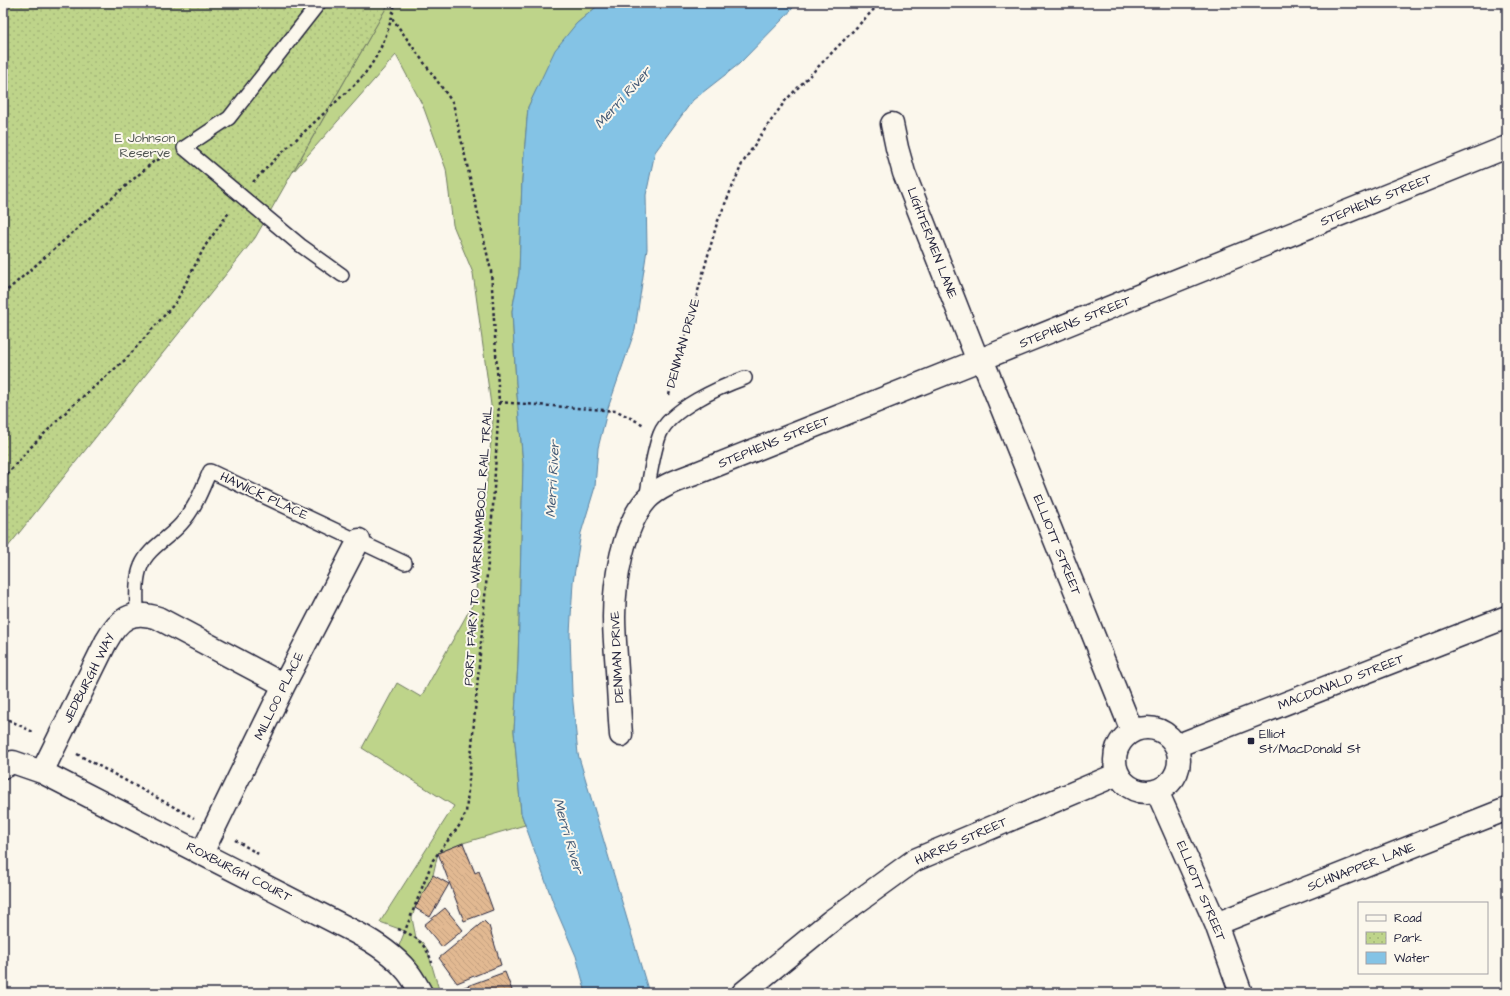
<svg xmlns="http://www.w3.org/2000/svg" width="1510" height="996" viewBox="0 0 1510 996" font-family="'Architects Daughter',sans-serif">
  <defs>
    <pattern id="park-dots" width="8" height="8" patternUnits="userSpaceOnUse"><rect width="8" height="8" fill="#bed48a"/><path d="M2 2h.1M6 6h.1" fill="none" stroke="#a3b678" stroke-width="1.8" stroke-linecap="round"/></pattern>
    <pattern id="building-back-hatch" width="6" height="6" patternUnits="userSpaceOnUse"><rect width="6" height="6" fill="#e2b992"/><path d="M-1 5l2 2M0 0l6 6M5-1l2 2" fill="none" stroke="#c29f7f"/></pattern>
  </defs>
  <rect width="100%" height="100%" fill="#fbf7ec"/>
  <filter id="ink" filterUnits="userSpaceOnUse"><feTurbulence type="fractalNoise" baseFrequency=".025" numOctaves="2"/><feDisplacementMap in="SourceGraphic" scale="8" xChannelSelector="R" yChannelSelector="G"/><feConvolveMatrix kernelMatrix="1 2 1 2 8 2 1 2 1" color-interpolation-filters="sRGB"/></filter>
  <g filter="url(#ink)">
    <path fill="#bed48a" stroke="#707b62" d="M389,3H601L576,24L542,79L528,107L522,179L519,273L512,311L516,383L523,464L518,663L514,731L521,813L525,825L463,843L438,853L433,875L415,908L412,918L416,938L422,942L427,949L440,993H421L394,958L405,931L380,922L454,806L362,748L397,683L421,697L475,600L493,420L473,273L453,225L446,169L423,106L396,55L293,172Z"/>
    <path fill="url(#park-dots)" stroke="#707b62" d="M3,3H389L255,238L3,553Z"/>
    <path fill="#84c3e5" stroke="#5d83a1" d="M601,3H797L786,16L739,64L693,100L655,152L646,195L647,249L635,330L608,408L598,448L595,487L581,533L573,582L570,634L572,693L578,754L649,993H586L576,956L554,905L521,813L514,731L518,663L523,464L516,383L512,311L519,273L522,179L528,107L555,50L576,24Z"/>
    <path fill="url(#building-back-hatch)" stroke="#22223b" d="M463,843L475,873L479,871L493,910L464,921L438,853Z
      M433,875L449,884L430,917L415,908Z
      M445,908L463,930L442,947L424,925Z
      M484,921L489,926L501,965L457,983L439,958Z
      M505,972L513,993H460L459,989Z"/>
    <g fill="none" stroke-linecap="round" stroke-linejoin="round">
      <g stroke="#22223b" stroke-width="16">
        <path id="lane" d="M319,3L229,118L184,148L300,245L342,275
          M646,500C649,481 653,452 660,434C670,409 720,387 745,378
          M137,614C137,599 135,580 141,566C148,548 169,538 181,524C195,509 202,489 210,471L405,563"/>
      </g>
      <g stroke="#22223b" stroke-width="25">
        <path id="street" d="M892,124L897,148L904,173L978,361
          M982,359L1132,731
          M621,735C619,709 618,682 616,656C615,643 614,630 614,617C614,582 623,525 647,499C659,487 676,481 692,475L982,359L1507,147
          M3,767L13,762L42,772L355,932C374,942 393,954 407,971C413,978 417,986 421,993
          M42,772L106,642C119,619 131,609 158,618L284,685
          M1157,791L1216,924L1241,993
          M202,853L284,685L359,540
          M1216,924L1507,809"/>
      </g>
      <g stroke="#22223b" stroke-width="25">
        <path id="secondary" d="M1115 760a32 32 0 1 1 64 0a32 32 0 1 1-64 0Z
          M1176,746L1507,617
          M743,993L831,921L915,860L1118,774"/>
      </g>
      <path stroke="#22223b" stroke-width="2.5" stroke-dasharray="3 3" stroke-linecap="butt" d="M392,18L453,103L491,271L499,402L493,506L466,813L459,826L433,860L403,936
        M253,182C279,154 309,128 337,101C345,93 354,86 361,78C379,58 390,29 395,3
        M3,294L153,162L167,156
        M669,395L717,223L742,164L761,135L785,101L880,3
        M499,402L617,411L644,425
        M3,479L28,450L71,407L126,359L176,302L205,246L230,211
        M3,717L35,733
        M77,754L194,818
        M235,840L260,855
        M398,929C415,935 427,945 432,963"/>
      <use href="#lane" stroke="#fbf7ec" stroke-width="13"/>
      <use href="#street" stroke="#fbf7ec" stroke-width="22"/>
      <use href="#secondary" stroke="#fbf7ec" stroke-width="22"/>
    </g>
  </g>
  <rect fill="#22223b" stroke="#fbf7ec" stroke-width="1.5" x="1247" y="737" width="8" height="8" rx="2"/>
  <g text-anchor="middle" dominant-baseline="central" stroke-width="4" stroke-linejoin="round" paint-order="stroke">
    <g font-size="13" fill="#515753" stroke="#fbf7ec">
      <text x="145" y="138">E Johnson<tspan x="145" dy="15">Reserve</tspan></text>
    </g>
    <g font-size="13" fill="#22223b" stroke="#fbf7ec">
      <text transform="translate(1376 200) rotate(-22)">STEPHENS STREET</text>
      <text transform="translate(932 243) rotate(69)">LIGHTERMEN LANE</text>
      <text transform="translate(1075 322) rotate(-22)">STEPHENS STREET</text>
      <text transform="translate(683 343) rotate(-74)">DENMAN DRIVE</text>
      <text transform="translate(774 442) rotate(-22)">STEPHENS STREET</text>
      <text transform="translate(264 496) rotate(25)">HAWICK PLACE</text>
      <text transform="translate(1057 545) rotate(68)">ELLIOTT STREET</text>
      <text transform="translate(478 546) rotate(-86)">PORT FAIRY TO WARRNAMBOOL RAIL TRAIL</text>
      <text transform="translate(617 657) rotate(-93)">DENMAN DRIVE</text>
      <text transform="translate(89 678) rotate(-63)">JEDBURGH WAY</text>
      <text transform="translate(1341 682) rotate(-21)">MACDONALD STREET</text>
      <text transform="translate(279 696) rotate(-64)">MILLOO PLACE</text>
      <text transform="translate(961 841) rotate(-24)">HARRIS STREET</text>
      <text transform="translate(1361 867) rotate(-21)">SCHNAPPER LANE</text>
      <text transform="translate(239 872) rotate(27)">ROXBURGH COURT</text>
      <text transform="translate(1201 891) rotate(67)">ELLIOTT STREET</text>
    </g>
    <g font-size="13" fill="#22223b" stroke="#fbf7ec" text-anchor="start">
      <text x="1259" y="734">Elliot<tspan x="1259" dy="15">St/MacDonald St</tspan></text>
    </g>
    <g font-size="14" font-style="italic" fill="#445a76" stroke="#fbf7ec">
      <text transform="translate(623 98) rotate(-48)">Merri River</text>
      <text transform="translate(553 479) rotate(-87)">Merri River</text>
      <text transform="translate(568 836) rotate(74)">Merri River</text>
    </g>
  </g>
  <rect width="1510" height="996" fill="none" stroke="#fbf7ec" stroke-width="16"/>
  <rect x="8" y="8" width="1494" height="980" fill="none" stroke="#22223b" stroke-width="1.5" filter="url(#ink)"/>
  <rect x="1358" y="902" width="130" height="72" fill="#fbf7ec" stroke="#a4a2a5"/>
  <rect x="1366" y="915" width="20" height="6" fill="#fbf7ec" stroke="#a4a2a5"/>
  <text x="1394" y="922" font-size="12" fill="#22223b">Road</text>
  <rect x="1366" y="932" width="20" height="12" fill="url(#park-dots)" stroke="#a4a2a5"/>
  <text x="1394" y="942" font-size="12" fill="#22223b">Park</text>
  <rect x="1366" y="952" width="20" height="12" fill="#84c3e5" stroke="#a4a2a5"/>
  <text x="1394" y="962" font-size="12" fill="#22223b">Water</text>
</svg>
